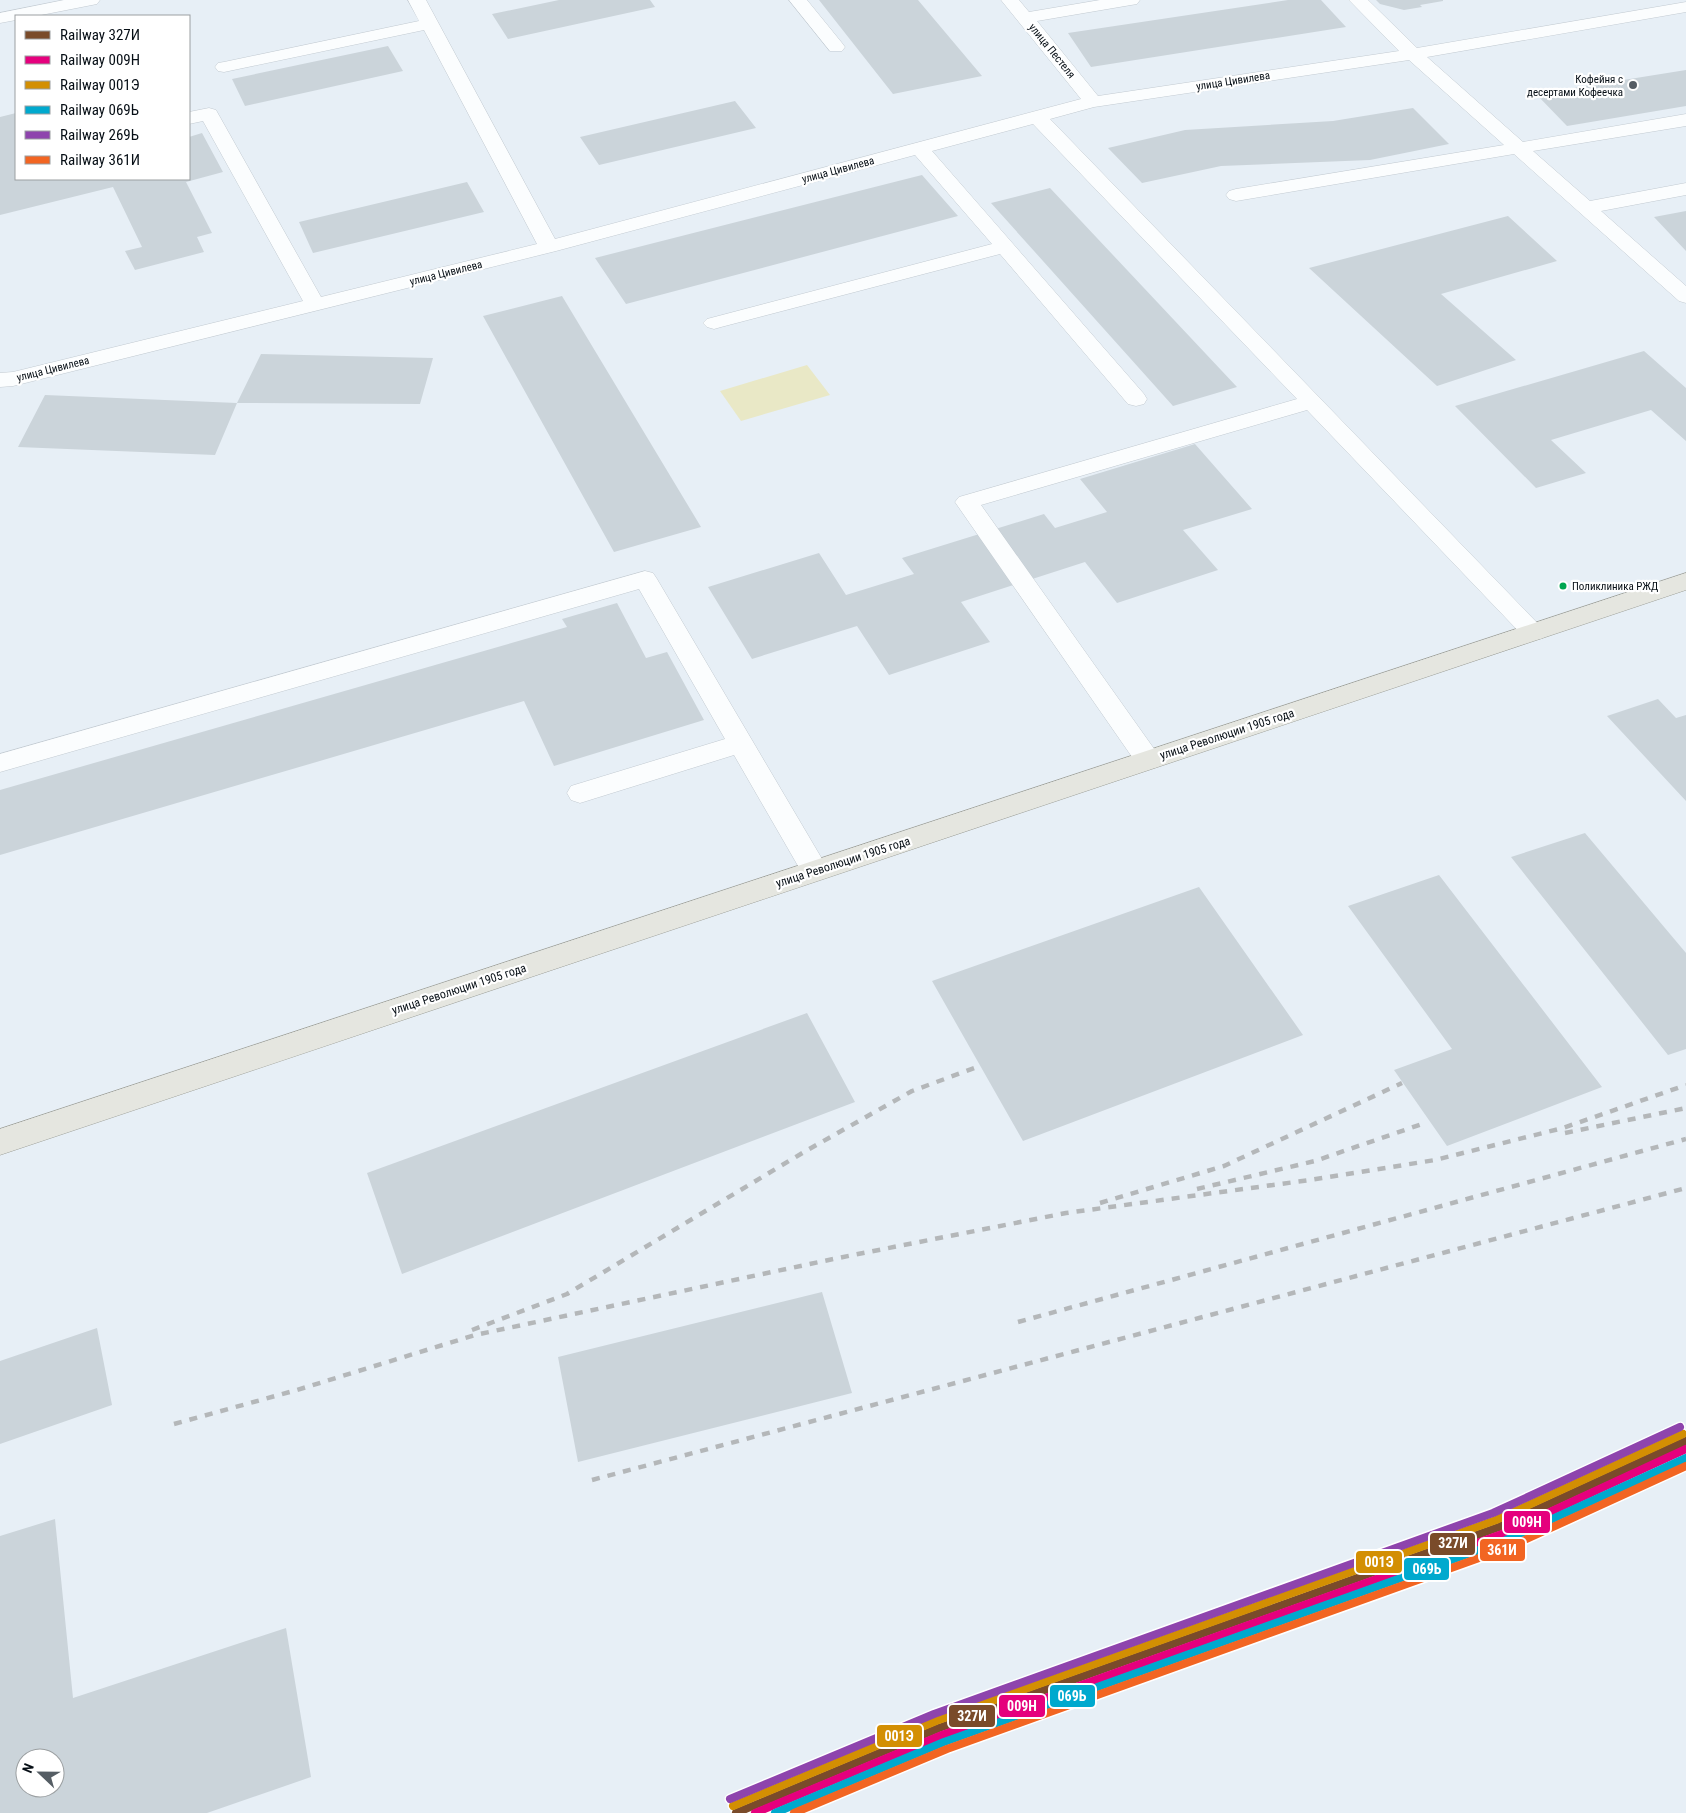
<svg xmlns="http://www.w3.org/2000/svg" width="1686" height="1813" viewBox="0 0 1686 1813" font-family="'Roboto Condensed',sans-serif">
  <rect width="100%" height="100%" fill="#e7eff6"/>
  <path fill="#e9e8c6" d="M807,365L830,395L741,421L720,391Z"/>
  <path fill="#cbd4da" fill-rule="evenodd" d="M559,0H650L655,7L508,39L492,14Z
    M819,0H918L982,76L893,94Z
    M1288,0H1321L1346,27L1091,67L1068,33Z
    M1376,0H1443V1L1420,5L1422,7L1404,10L1380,4Z
    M388,46L403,71L245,106L232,79Z
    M1686,70V106L1567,126L1536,94Z
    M735,101L756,128L599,165L580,137Z
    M1413,108L1449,144L1370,160L1221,166L1142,183L1108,148L1185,130L1333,121Z
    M16,113V179H189V137L202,133L223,172L186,182L212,233L197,237L204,252L135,270L125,251L142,247L113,187L0,215V117Z
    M922,175L958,216L626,304L595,258Z
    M467,182L484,212L313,253L299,222Z
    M1050,188L1237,387L1173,406L991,203Z
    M1686,211V251L1654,217Z
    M1508,216L1557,261L1441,294L1516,360L1437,386L1309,268Z
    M562,296L701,527L614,552L483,316Z
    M1644,351L1686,388V441L1651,410L1551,440L1586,473L1536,488L1455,406Z
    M261,354L433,358L420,404L237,403L215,455L18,447L45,395L237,403Z
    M1195,444L1252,509L1183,530L1218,570L1117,603L1085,562L961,602L990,642L889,675L857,626L752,659L708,587L819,553L846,595L914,574L902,558L1044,514L1055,528L1107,512L1080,479Z
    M617,603L646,658L667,652L704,720L554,766L524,701L0,855V790L567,627L562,619Z
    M1658,699L1676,718L1686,715V801L1607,716Z
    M1585,833L1686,953V1049L1668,1055L1511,857Z
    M1439,875L1602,1087L1447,1146L1394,1070L1452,1049L1348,906Z
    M1199,887L1303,1035L1023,1141L932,981Z
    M807,1013L855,1102L402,1274L367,1173Z
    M822,1292L852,1393L578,1462L558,1357Z
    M97,1328L112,1405L0,1444V1361Z
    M55,1519L73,1698L286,1628L311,1777L207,1813H0V1536ZM25,1758H55V1788H25Z"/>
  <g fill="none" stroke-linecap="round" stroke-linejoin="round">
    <g stroke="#c2cad1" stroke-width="1">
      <path id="minor" d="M64,0H100L97,4L36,16H16V20L0,23V13Z
        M408,0H426L555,239L1081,99L1001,0H1019L1029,12L1100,0H1140L1137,4L1131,5L1037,21L1098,96L1399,51L1349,0H1368L1417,48L1686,2V12L1427,57L1523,142L1686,114V126L1533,151L1590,201L1686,183V195L1601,211L1686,286V303L1679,301L1514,154L1236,201L1229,199L1226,195L1229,191L1236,189L1504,145L1409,60L1094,107L1050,119L1546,632L1543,638L1534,640L1525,638L1307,410L981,505L1157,753L1161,760L1157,767L1148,769L1139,767L955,502L959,497L1297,399L1033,124L932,151L1144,394L1147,399L1144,404L1136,406L1128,404L1000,254L721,327L714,329L707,327L703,323L707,319L992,244L915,155L556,251L13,386L0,387V373L13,372L303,301L203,121L189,124V112L209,108L216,110L321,297L537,244L424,30L224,72L218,71L215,67L218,63L224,62L419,21Z
        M789,0H807L842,43L845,47L842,51H830Z
        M645,571L653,573L657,579L825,864L829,871L825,878L815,881L805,878L734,755L580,803L571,800L567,793L571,786L725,739L639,589L0,772V754Z"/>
    </g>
    <g stroke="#9ea099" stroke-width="1">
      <path id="major" d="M1686,573V590L0,1155V1129Z"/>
    </g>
    <use href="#minor" fill="#fbfdfe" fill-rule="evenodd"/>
    <use href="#major" fill="#e5e6e0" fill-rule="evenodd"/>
    <path stroke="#b4b7b9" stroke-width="4.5" stroke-dasharray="8 8" stroke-linecap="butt" d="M1565,1133L1686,1108
      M1197,1189L1315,1161L1422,1124
      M1100,1203L1224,1166L1402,1083
      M1018,1322L1686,1139
      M472,1330L567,1294L804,1152L912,1091L980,1066
      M174,1424L297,1390L475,1335L838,1258L1066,1213L1310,1180L1435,1160L1563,1128L1686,1085
      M592,1480L1686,1188"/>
    <g stroke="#fff" stroke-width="11">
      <path id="rail-1" d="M736,1813L939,1728L1499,1527L1686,1441"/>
    </g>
    <g stroke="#fff" stroke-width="11">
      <path id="rail-2" d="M755,1813L942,1735L1502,1534L1686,1449"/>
    </g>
    <g stroke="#fff" stroke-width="11">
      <path id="rail-3" d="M733,1806L936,1721L1496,1520L1683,1434"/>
    </g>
    <g stroke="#fff" stroke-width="11">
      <path id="rail-4" d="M775,1813L944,1742L1504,1541L1686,1458"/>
    </g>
    <g stroke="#fff" stroke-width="11">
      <path id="rail-5" d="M730,1799L934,1714L1493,1513L1680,1427"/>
    </g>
    <g stroke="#fff" stroke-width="11">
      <path id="rail-6" d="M794,1813L947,1749L1507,1548L1686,1466"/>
    </g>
    <use href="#rail-1" stroke="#7a4b2a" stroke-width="8"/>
    <use href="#rail-2" stroke="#e5007d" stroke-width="8"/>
    <use href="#rail-3" stroke="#d38f03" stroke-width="8"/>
    <use href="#rail-4" stroke="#00a9ce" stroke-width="8"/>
    <use href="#rail-5" stroke="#8e44ad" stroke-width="8"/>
    <use href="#rail-6" stroke="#f26522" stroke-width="8"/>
  </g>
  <circle fill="#555d64" stroke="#fff" stroke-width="2" cx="1633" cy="85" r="5"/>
  <circle fill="#00a651" stroke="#fff" stroke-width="2" cx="1563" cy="586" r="4.5"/>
  <g text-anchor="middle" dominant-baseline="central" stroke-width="4.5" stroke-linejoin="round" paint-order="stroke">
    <g font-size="11" fill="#060e15" stroke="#fff">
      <text transform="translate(1052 51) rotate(51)">улица Пестеля</text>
      <text transform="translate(1233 81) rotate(-9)">улица Цивилева</text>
      <text transform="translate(838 170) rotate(-15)">улица Цивилева</text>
      <text transform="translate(446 273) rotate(-14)">улица Цивилева</text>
      <text transform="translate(53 369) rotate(-14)">улица Цивилева</text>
    </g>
    <g font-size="11" fill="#060e15" stroke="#fff" text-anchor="end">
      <text x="1623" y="79">Кофейня с<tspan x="1623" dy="13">десертами Кофеечка</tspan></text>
    </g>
    <g font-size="11" fill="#060e15" stroke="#fff" text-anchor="start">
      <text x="1572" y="586">Поликлиника РЖД</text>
    </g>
    <g font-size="12" fill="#060e15" stroke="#fff">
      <text transform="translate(1227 734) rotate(-18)">улица Революции 1905 года</text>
      <text transform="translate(843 862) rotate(-18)">улица Революции 1905 года</text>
      <text transform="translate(459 989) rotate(-18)">улица Революции 1905 года</text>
    </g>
  </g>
  <g stroke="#fff" stroke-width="2">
    <rect x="1503" y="1510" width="48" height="24" rx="5" fill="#e5007d"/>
    <rect x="1429" y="1532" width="47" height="24" rx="5" fill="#7a4b2a"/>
    <rect x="1479" y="1538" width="47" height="24" rx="5" fill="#f26522"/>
    <rect x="1355" y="1550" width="48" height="24" rx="5" fill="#d38f03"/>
    <rect x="1403" y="1557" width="47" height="24" rx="5" fill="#00a9ce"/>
    <rect x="1049" y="1684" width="47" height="24" rx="5" fill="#00a9ce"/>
    <rect x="998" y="1694" width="48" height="24" rx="5" fill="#e5007d"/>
    <rect x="948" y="1704" width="48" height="24" rx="5" fill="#7a4b2a"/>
    <rect x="876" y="1724" width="47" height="24" rx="5" fill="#d38f03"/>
  </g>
  <g font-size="14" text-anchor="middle" font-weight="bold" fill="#fff">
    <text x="1527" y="1527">009Н</text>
    <text x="1453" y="1548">327И</text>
    <text x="1502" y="1555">361И</text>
    <text x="1379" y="1567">001Э</text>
    <text x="1427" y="1574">069Ь</text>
    <text x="1072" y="1701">069Ь</text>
    <text x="1022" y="1711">009Н</text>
    <text x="972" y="1721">327И</text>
    <text x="899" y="1741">001Э</text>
  </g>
  <rect x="15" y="15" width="175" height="165" fill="#ffffff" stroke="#9b9fa1"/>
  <rect x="25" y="31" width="25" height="8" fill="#7a4b2a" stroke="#9b9fa1"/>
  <text x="60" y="40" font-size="15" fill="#060e15">Railway 327И</text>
  <rect x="25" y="56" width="25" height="8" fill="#e5007d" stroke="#9b9fa1"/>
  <text x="60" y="65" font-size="15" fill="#060e15">Railway 009Н</text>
  <rect x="25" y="81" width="25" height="8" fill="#d38f03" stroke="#9b9fa1"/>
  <text x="60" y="90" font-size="15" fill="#060e15">Railway 001Э</text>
  <rect x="25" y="106" width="25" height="8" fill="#00a9ce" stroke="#9b9fa1"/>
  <text x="60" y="115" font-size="15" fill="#060e15">Railway 069Ь</text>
  <rect x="25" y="131" width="25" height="8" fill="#8e44ad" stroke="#9b9fa1"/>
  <text x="60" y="140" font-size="15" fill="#060e15">Railway 269Ь</text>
  <rect x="25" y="156" width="25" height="8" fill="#f26522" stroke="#9b9fa1"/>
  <text x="60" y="165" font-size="15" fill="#060e15">Railway 361И</text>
  <g transform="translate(40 1773) rotate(292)"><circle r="24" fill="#ffffff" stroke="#9b9fa1"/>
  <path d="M0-4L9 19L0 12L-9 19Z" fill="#555d64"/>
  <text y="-8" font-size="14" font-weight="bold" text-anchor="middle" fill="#060e15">N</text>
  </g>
</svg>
